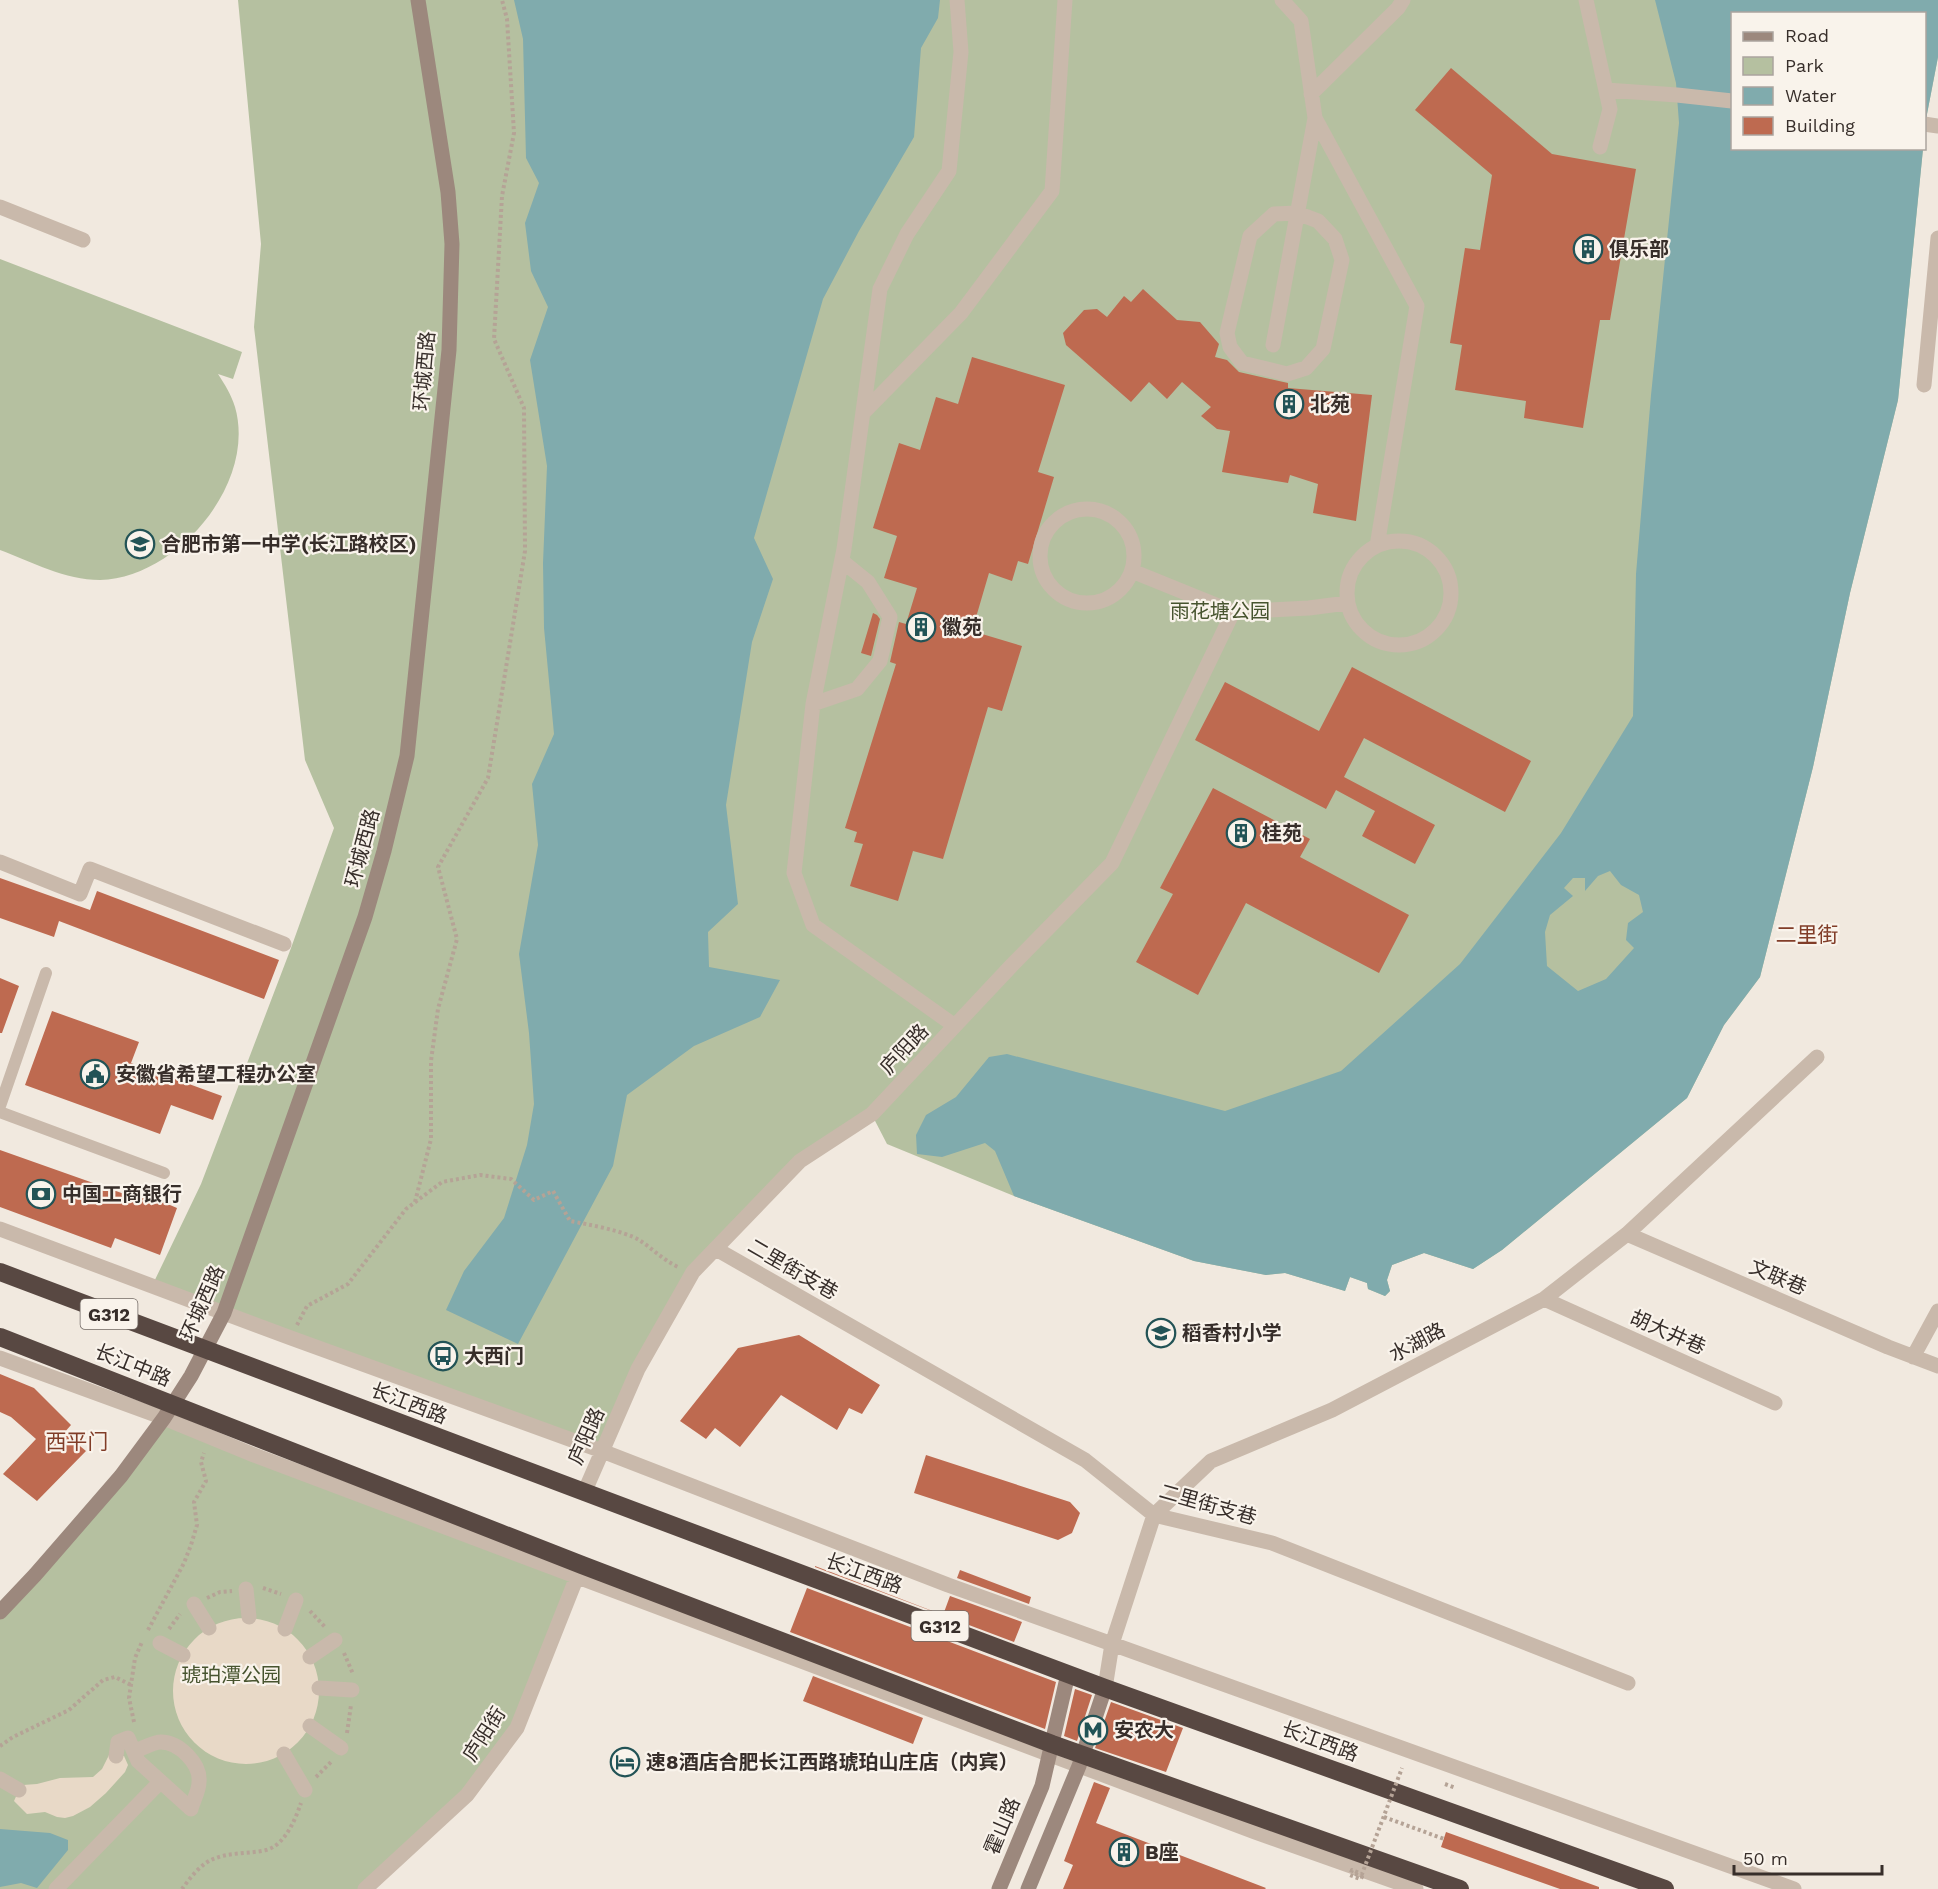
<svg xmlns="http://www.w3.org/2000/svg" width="1938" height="1889" viewBox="0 0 1938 1889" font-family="'Work Sans','Noto Sans SC',sans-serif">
  <rect width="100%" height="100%" fill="#f1e9df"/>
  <path fill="#b5c0a0" d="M238,0H1938V57L1927,114L1925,134L1924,14H1732V148L1923,149L1898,400L1850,593L1813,767L1760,977L1724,1025L1687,1098L1502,1250L1473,1269L1424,1253L1392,1265L1387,1280L1390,1291L1385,1296L1368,1289L1367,1283L1350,1277L1345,1291L1285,1273L1266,1275L1194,1261L1014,1196L887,1144L872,1115L800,1161L693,1272L602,1451L152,1286L201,1184L291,948L334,828L305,760L254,327L261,244Z
    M0,259L242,352L233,379L218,374C225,385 231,394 235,407C257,483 177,578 100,580C65,580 32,562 0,550Z
    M164,1418L577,1576L517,1728L467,1795L365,1889H0V1612Z"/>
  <path fill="#e8d9c7" d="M173 1691a73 73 0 1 1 146 0a73 73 0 1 1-146 0Z
    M109,1755L124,1756L128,1765L125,1772L106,1793L90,1807L73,1816L65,1818L57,1817L45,1812L27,1814L14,1801L19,1790L23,1785L37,1784L60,1778L93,1777L102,1769Z"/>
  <path fill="#80abad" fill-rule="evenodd" d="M514,0H940L938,18L921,48L914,137L859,231L823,299L754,538L773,579L752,642L726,805L738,904L708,932L709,967L780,980L760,1017L694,1046L627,1095L613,1166L518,1344L446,1310L464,1271L504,1218L527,1145L534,1104L529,1033L519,954L538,845L532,784L554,734L544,628L543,563L547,466L530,360L548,307L531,271L525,223L539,183L526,158L523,39Z
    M1655,0H1938V57L1927,114L1925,134L1924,14H1732V148L1923,149L1898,400L1850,593L1813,767L1760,977L1724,1025L1687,1098L1502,1250L1473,1269L1424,1253L1392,1265L1387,1280L1390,1291L1385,1296L1368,1289L1367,1283L1350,1277L1345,1291L1285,1273L1266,1275L1194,1261L1014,1196L995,1151L985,1143L942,1157L917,1154L916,1135L926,1115L956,1097L989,1057L1007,1054L1225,1111L1341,1071L1460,964L1561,833L1633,716L1636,574L1651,395L1679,123L1676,83ZM1610,871L1621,885L1639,895L1643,912L1628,923L1626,940L1634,948L1606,979L1578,991L1547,966L1545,932L1550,915L1573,896L1564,888L1573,878H1585V891L1598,876Z
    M0,1829L50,1833L68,1840V1850L37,1888L21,1883L0,1887Z"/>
  <path fill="#be6a50" d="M1451,68L1552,154L1636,169L1610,320H1600L1583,428L1524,418L1526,401L1455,390L1462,345L1450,343L1465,248L1480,250L1492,175L1415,110Z
    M1143,289L1177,320L1200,322L1219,344L1215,357L1227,360L1239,372L1288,383V388L1372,395L1356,521L1313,513L1318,484L1290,475L1288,483L1222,472L1230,431L1217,429L1201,416L1211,407L1182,382L1167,399L1149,382L1131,402L1066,345L1063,333L1084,310L1097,309L1107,317L1124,296L1131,302Z
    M972,357L1065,385L1038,472L1054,477L1028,564L1018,561L1012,581L989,573L972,631L1022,646L1002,711L988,707L943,859L913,851L898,901L850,886L863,844L854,842L857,832L845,828L896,664L890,662L899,622L906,624L917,588L884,578L897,536L873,528L899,443L920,450L936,397L958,404Z
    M873,613L877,615L880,619L871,656L861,653Z
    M1352,667L1531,761L1505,812L1364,738L1344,777L1435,825L1415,864L1362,836L1375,811L1336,790L1326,809L1195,740L1225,682L1319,731Z
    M1213,788L1310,839L1300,857L1409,915L1379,973L1246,903L1198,995L1136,962L1173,894L1160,888Z
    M0,878L90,910L97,891L279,960L264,999L59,921L54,937L0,918Z
    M0,978L19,986L2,1033H0Z
    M52,1011L139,1042L131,1063L222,1096L213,1120L171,1105L160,1134L25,1085Z
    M0,1150L130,1196L132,1189L177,1208L160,1255L115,1238L111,1248L0,1207Z
    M799,1335L880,1385L862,1414L849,1408L837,1430L781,1395L740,1447L715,1428L706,1439L680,1421L738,1348Z
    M0,1374L34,1388L71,1425L64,1433L86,1451L37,1501L3,1474L36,1439L11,1417L0,1412Z
    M926,1455L1070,1502L1080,1513L1072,1533L1058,1540L914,1493Z
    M815,1566L943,1615L950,1596L1022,1622L1014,1642L815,1567Z
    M960,1570L1031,1597L1029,1604L957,1578Z
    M807,1588L1056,1682L1045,1729L790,1632Z
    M813,1676L923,1718L913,1744L803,1701Z
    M1075,1689L1092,1695L1077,1741L1064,1736Z
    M1111,1702L1183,1728L1166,1772L1095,1748Z
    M1094,1782L1110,1788L1096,1823L1266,1888L1265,1889H1063L1073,1865L1064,1861Z
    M1446,1832L1599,1887V1889H1560L1441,1847Z"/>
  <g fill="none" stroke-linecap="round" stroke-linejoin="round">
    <path stroke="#b5a396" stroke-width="4" stroke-dasharray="3 3" stroke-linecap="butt" d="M415,1202L431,1139V1061L438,1009L457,939L438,867L488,778L525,551L524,408L494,339L502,196L514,133L507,19L502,0
      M297,1325L307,1306L348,1284L406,1209L442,1182L480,1175L511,1179L534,1200L553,1191L570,1221C586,1224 625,1231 639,1240C653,1249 663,1260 678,1267
      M263,1588L281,1594
      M207,1598L220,1592L232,1591
      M310,1611L326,1628
      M169,1629L180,1614
      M148,1630L184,1563L191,1545L197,1525L194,1502L206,1481L201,1462L204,1453
      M344,1653L353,1674
      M134,1722L129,1698L135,1658L142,1642
      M347,1733L351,1705
      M0,1746L13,1737L69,1710L103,1680L115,1677L131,1685
      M316,1777L332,1761
      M1445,1784L1456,1788
      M1384,1817L1444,1839
      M182,1889C190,1878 202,1862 216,1858C232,1852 250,1854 266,1850C285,1845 295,1820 301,1803"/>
    <path stroke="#c9b9ab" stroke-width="12" d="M0,1106L46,973
      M0,1112L164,1173"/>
    <path stroke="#c9b9ab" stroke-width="15" d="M1282,0L1301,21L1315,118L1417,306L1377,546
      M1586,0L1610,109L1600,147
      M1606,90L1677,95L1732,101
      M1311,94L1398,8L1403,0
      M1924,124L1938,126
      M0,207L83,240
      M1297,213L1318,221L1335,239L1342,260L1323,349L1306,368L1287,374L1242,363L1230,347L1227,333L1250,236L1274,214Z
      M1273,345L1315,118
      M1924,385L1938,238
      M864,412L961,313L1052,191L1065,0
      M1040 556a47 47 0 1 1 94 0a47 47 0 1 1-94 0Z
      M1347 593a52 52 0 1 1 104 0a52 52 0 1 1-104 0Z
      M1132,571L1233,612L1309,608L1347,603
      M813,704L857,689L880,661L890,617L868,582L842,561
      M0,862L80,894L90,869L284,944
      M955,1026L813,925L794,873L813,704L844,549L880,289L907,234L949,171L961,52L957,0
      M0,1229L291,1338L602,1451L948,1585L1794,1889
      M1627,1234L1888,1347L1938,1366
      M716,1249L1085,1460L1154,1515L1272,1543L1628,1683
      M1544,1299L1775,1403
      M1913,1357L1938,1311
      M0,1358L164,1418L254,1455L1255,1832L1416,1889
      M584,1493L638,1369L693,1272L800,1161L872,1114L1013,964L1112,863L1233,612
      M246,1589L249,1617
      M194,1604L209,1628
      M285,1629L296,1600
      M160,1643L183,1655
      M310,1657L335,1640
      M319,1688L352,1690
      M1105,1688L1112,1644L1154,1515L1211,1461L1332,1410L1544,1299L1627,1234L1817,1057
      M310,1726L341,1748
      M284,1754L305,1790
      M116,1756L118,1742L128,1738L138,1761L191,1809C193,1801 199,1791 199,1782C201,1764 179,1742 161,1742C153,1742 142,1749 134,1751
      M0,1779L19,1790
      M56,1889L160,1782
      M365,1889L467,1795L517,1728L580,1569"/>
    <path stroke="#9c887d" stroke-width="15" d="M0,1612L35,1575L121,1476L164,1418L191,1376L224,1313L365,917L384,851L407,756L449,350L452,244L448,192L418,0
      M999,1889L1042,1786L1068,1674
      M1028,1889L1079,1766L1105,1688"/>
    <path stroke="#584842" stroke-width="18" d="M0,1272L1105,1688L1665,1889
      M0,1337L582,1565L1052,1744L1460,1889"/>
    <path stroke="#b5a396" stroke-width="4" stroke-dasharray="3 3" stroke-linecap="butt" d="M1355,1874L1362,1877L1360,1879L1350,1875L1352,1870L1362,1874L1402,1768"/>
  </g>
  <defs>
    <g id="building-ring" transform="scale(1.5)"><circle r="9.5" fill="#f9f3eb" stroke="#225356" stroke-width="1.5"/><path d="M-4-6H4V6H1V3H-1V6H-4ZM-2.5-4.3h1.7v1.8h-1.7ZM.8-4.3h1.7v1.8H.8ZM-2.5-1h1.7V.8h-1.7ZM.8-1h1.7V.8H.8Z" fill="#225356"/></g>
    <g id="school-ring" transform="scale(1.5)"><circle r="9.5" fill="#f9f3eb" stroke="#225356" stroke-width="1.5"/><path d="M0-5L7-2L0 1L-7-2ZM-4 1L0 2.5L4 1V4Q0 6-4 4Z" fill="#225356"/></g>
    <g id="civic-ring" transform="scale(1.5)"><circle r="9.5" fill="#f9f3eb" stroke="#225356" stroke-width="1.5"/><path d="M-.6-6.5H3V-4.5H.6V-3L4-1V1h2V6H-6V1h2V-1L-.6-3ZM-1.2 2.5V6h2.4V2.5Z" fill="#225356"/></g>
    <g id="bank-ring" transform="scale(1.5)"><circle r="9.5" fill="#f9f3eb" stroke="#225356" stroke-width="1.5"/><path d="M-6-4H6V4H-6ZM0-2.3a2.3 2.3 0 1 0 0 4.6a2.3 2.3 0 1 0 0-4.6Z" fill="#225356"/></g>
    <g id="bus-ring" transform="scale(1.5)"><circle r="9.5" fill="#f9f3eb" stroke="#225356" stroke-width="1.5"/><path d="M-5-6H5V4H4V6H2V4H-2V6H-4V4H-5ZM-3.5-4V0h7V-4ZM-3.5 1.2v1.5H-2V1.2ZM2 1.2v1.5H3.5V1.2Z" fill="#225356"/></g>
    <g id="metro-ring" transform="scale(1.5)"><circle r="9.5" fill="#f9f3eb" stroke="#225356" stroke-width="1.5"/><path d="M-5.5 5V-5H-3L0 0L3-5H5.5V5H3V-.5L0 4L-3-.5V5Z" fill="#225356"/></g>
    <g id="hotel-ring" transform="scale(1.5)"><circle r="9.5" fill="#f9f3eb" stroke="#225356" stroke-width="1.5"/><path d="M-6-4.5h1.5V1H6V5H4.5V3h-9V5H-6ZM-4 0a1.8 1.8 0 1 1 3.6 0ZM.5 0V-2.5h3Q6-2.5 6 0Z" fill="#225356"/></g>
  </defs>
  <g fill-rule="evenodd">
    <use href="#building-ring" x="1588" y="249"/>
    <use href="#building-ring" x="1289" y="404"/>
    <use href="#school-ring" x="140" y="544"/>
    <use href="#building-ring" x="921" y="627"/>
    <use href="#building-ring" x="1241" y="833"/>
    <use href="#civic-ring" x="95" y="1074"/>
    <use href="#bank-ring" x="41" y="1194"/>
    <use href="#school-ring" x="1161" y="1333"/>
    <use href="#bus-ring" x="443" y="1356"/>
    <use href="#metro-ring" x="1093" y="1730"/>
    <use href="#hotel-ring" x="625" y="1762"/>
    <use href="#building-ring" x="1124" y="1852"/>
  </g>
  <g text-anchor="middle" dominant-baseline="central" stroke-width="4.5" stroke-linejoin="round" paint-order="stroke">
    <g fill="#f9f3eb" stroke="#716964" stroke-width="1.5">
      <rect x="80.5" y="1299" width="57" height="30" rx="4.5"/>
      <rect x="911.5" y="1611" width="57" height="30" rx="4.5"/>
    </g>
    <g font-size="18" font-weight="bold" fill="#372e2a">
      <text x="109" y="1314">G312</text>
      <text x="940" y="1626">G312</text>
    </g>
    <g font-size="20" font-weight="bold" fill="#372e2a" stroke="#f9f3eb" text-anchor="start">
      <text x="1609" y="249">俱乐部</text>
      <text x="1310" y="404">北苑</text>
      <text x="161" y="544">合肥市第一中学(长江路校区)</text>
      <text x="942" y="627">徽苑</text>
      <text x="1262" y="833">桂苑</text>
      <text x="116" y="1074">安徽省希望工程办公室</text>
      <text x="62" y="1194">中国工商银行</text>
      <text x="1182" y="1333">稻香村小学</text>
      <text x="464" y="1356">大西门</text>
      <text x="1114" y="1730">安农大</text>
      <text x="646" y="1762">速8酒店合肥长江西路琥珀山庄店（内宾）</text>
      <text x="1145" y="1852">B座</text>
    </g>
    <g font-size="20" fill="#372e2a" stroke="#f9f3eb">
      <text transform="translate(424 371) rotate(-85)">环城西路</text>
      <text transform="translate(362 848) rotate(-75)">环城西路</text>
      <text transform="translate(904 1049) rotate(-47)">庐阳路</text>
      <text transform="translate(793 1269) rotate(30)">二里街支巷</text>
      <text transform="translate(1778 1277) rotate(23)">文联巷</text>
      <text transform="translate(202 1303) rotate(-66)">环城西路</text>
      <text transform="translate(1668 1332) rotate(24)">胡大井巷</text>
      <text transform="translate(1417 1342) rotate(-28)">水湖路</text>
      <text transform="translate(133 1365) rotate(22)">长江中路</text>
      <text transform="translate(409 1403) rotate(21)">长江西路</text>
      <text transform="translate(586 1436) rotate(-66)">庐阳路</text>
      <text transform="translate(1208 1504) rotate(16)">二里街支巷</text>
      <text transform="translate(864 1573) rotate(20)">长江西路</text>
      <text transform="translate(484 1734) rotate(-57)">庐阳街</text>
      <text transform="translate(1320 1741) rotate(20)">长江西路</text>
      <text transform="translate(1002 1826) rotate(-67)">霍山路</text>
    </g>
    <g font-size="20" fill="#47542f" stroke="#f9f3eb">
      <text x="1220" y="611">雨花塘公园</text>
      <text x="231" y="1675">琥珀潭公园</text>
    </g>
    <g font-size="21" fill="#813d28" stroke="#f9f3eb">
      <text x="1807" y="934">二里街</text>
      <text x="77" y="1441">西平门</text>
    </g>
  </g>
  <rect x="1731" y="12" width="195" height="138" fill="#f9f3eb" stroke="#aba49e" stroke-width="1.5"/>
  <rect x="1743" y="32" width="30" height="9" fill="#9c887d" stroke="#aba49e" stroke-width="1.5"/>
  <text x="1785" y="42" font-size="18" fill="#372e2a">Road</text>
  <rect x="1743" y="57" width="30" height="18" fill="#b5c0a0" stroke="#aba49e" stroke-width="1.5"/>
  <text x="1785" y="72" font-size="18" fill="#372e2a">Park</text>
  <rect x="1743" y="87" width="30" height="18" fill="#80abad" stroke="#aba49e" stroke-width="1.5"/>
  <text x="1785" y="102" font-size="18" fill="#372e2a">Water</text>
  <rect x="1743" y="117" width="30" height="18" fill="#be6a50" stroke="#aba49e" stroke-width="1.5"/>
  <text x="1785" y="132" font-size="18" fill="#372e2a">Building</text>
  <path d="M1734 1865v9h148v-9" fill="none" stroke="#372e2a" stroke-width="3"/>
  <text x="1743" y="1865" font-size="18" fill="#372e2a" stroke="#f9f3eb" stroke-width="4.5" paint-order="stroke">50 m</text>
</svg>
